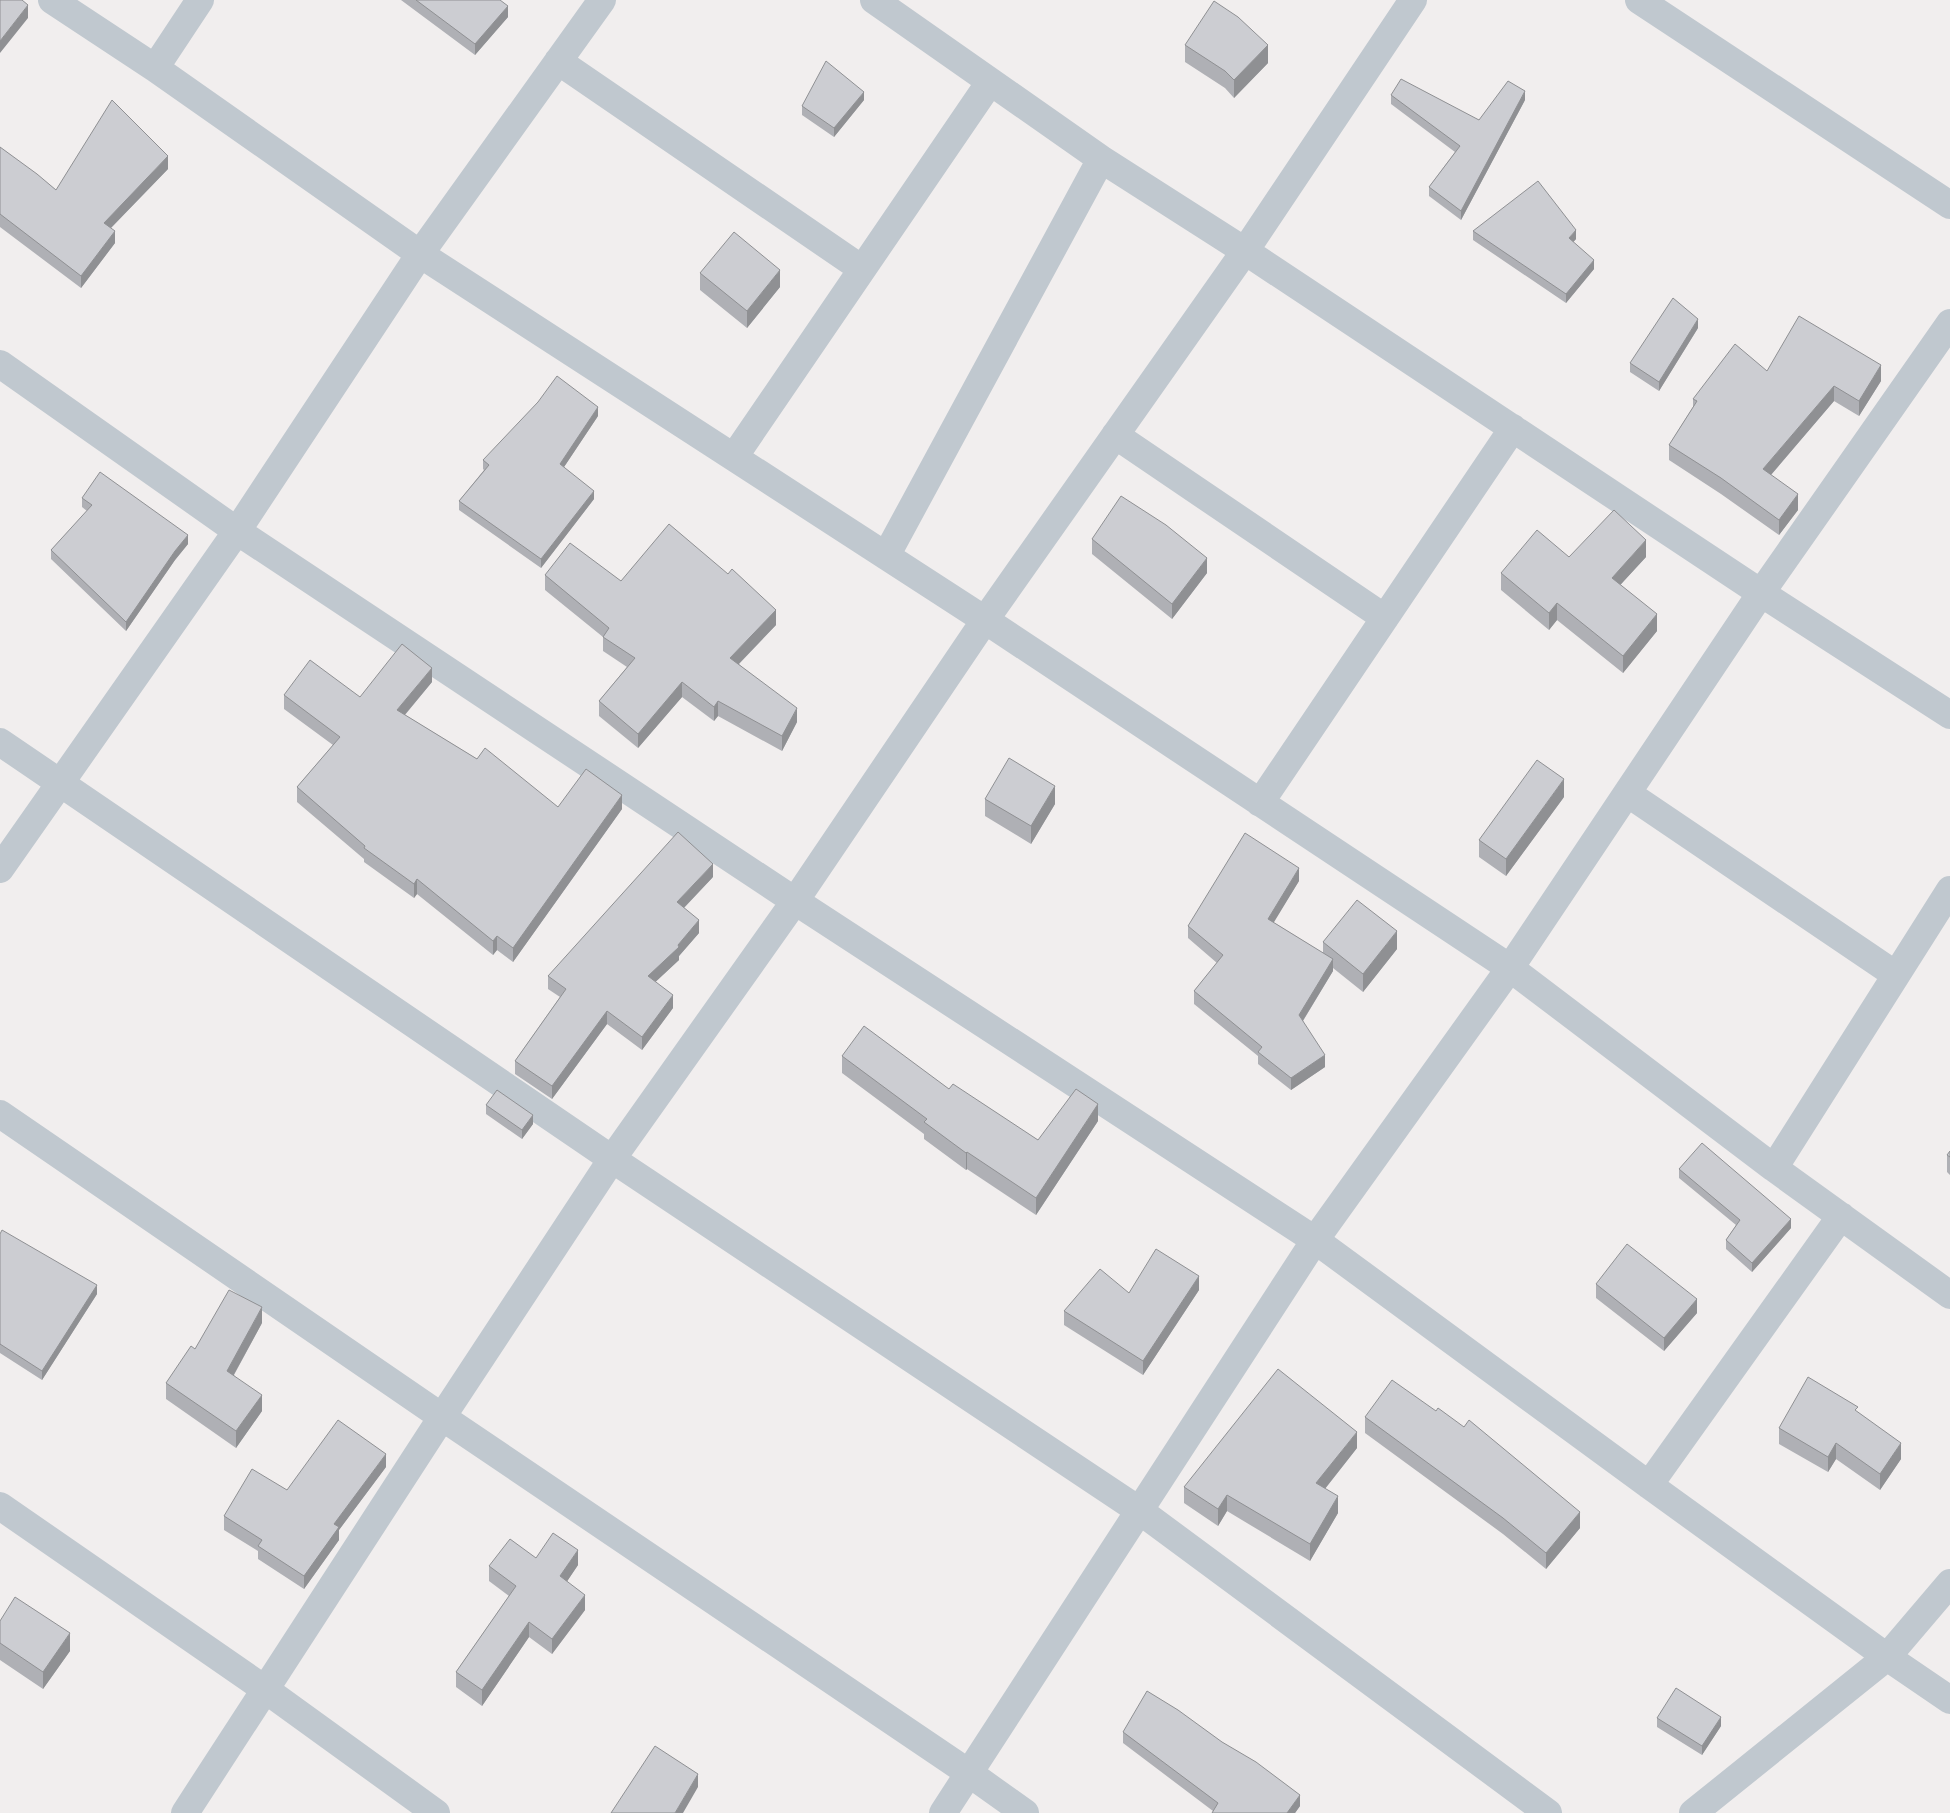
<svg xmlns="http://www.w3.org/2000/svg" width="1950" height="1813" viewBox="0 0 1950 1813" font-family="'DejaVu Sans',sans-serif">
  <rect width="100%" height="100%" fill="#f1eeee"/>
  <g fill="none" stroke-linecap="round" stroke-linejoin="round">
    <path stroke="#c0c8cf" stroke-width="28" d="M52,0L155,68L420,254L985,620L1510,968L1774,1168L1950,1295
      M874,0L1101,159L1245,251L1761,593L1950,715
      M1639,0L1950,205
      M558,61L862,269
      M155,68L200,0
      M0,364L237,531L795,901L1315,1240L1649,1485L1887,1657L1950,1700
      M1115,435L1385,618
      M734,457L990,82
      M886,556L1101,159
      M0,742L612,1159L1140,1511L1548,1813
      M1627,793L1896,975
      M1260,803L1513,428
      M0,869L237,531L420,254L602,0
      M0,1114L442,1417L969,1773L1025,1813
      M1774,1168L1950,890
      M1649,1485L1841,1216
      M0,1506L266,1690L436,1813
      M185,1813L442,1417L612,1159L795,901L985,620L1245,251L1413,0
      M943,1813L1315,1240L1510,968L1761,593L1950,323
      M1693,1813L1887,1657L1950,1583"/>
  </g>
  <path fill="#afb0b5" d="M401,0H500L508,17L475,55Z
    M1185,45L1268,63L1234,98L1225,88L1185,62Z
    M1391,95L1479,120L1525,100L1461,220L1429,196V187L1455,152L1391,104Z
    M864,100L834,137L802,115V106Z
    M0,147L56,190L168,169L111,228L115,243L81,288L0,227Z
    M1473,231L1576,239L1573,242L1594,269L1566,303L1473,240Z
    M700,273L780,287L747,328L700,290Z
    M1698,328L1659,391L1630,372V363Z
    M1767,371L1881,381L1859,416L1834,401L1771,475L1798,510L1779,535L1721,494L1669,460V445L1693,407V399Z
    M598,416L564,467L594,499L541,568L459,510V501L484,470L483,469V460Z
    M82,498L188,544L175,560L126,631L51,559V550L87,511L82,507Z
    M1092,539L1207,573L1172,619L1092,554Z
    M1569,557H1646L1620,585L1657,631L1623,673L1557,620L1549,630L1501,590V573Z
    M545,575L621,581L776,625L739,664L797,722L782,751L718,716L714,721L682,697L638,748L599,716V701L627,667L603,651V637L545,590Z
    M432,682L405,715L477,759L558,807L622,809L513,962L497,950L493,955L417,894L414,898L364,862V859L297,802V787L333,745L284,709V695L360,697Z
    M1564,797L1506,876L1479,857V840Z
    M985,799L1055,804L1031,844L985,816Z
    M713,877L684,908L699,933L679,956V960L655,982L673,1008L642,1050L607,1024L552,1099L515,1074V1061L560,997L548,989V976Z
    M1299,881L1273,922L1323,953V942L1397,949L1363,992L1333,968V971L1303,1021L1325,1067L1291,1090L1258,1064V1056L1194,1004V991L1217,963L1188,938V926Z
    M842,1056L949,1089L1038,1140L1098,1121L1036,1215L967,1169L966,1170L924,1139V1134L842,1073Z
    M486,1105L533,1124L522,1139L486,1114Z
    M1950,1151V1175L1947,1172V1155Z
    M1679,1169L1791,1228L1752,1272L1726,1249V1240L1736,1225L1679,1178Z
    M0,1234L97,1294L42,1380L0,1353V1354Z
    M1596,1284L1697,1313L1664,1351L1596,1298Z
    M1199,1290L1143,1375L1064,1325V1311L1129,1293Z
    M262,1323L234,1375L262,1411L236,1448L166,1399V1383Z
    M1436,1411L1580,1528L1546,1569L1503,1534L1365,1433V1417Z
    M1858,1412L1901,1459L1880,1490L1836,1459L1828,1472L1779,1444V1428Z
    M1357,1448L1325,1489L1338,1513L1310,1561L1227,1511L1218,1526L1184,1503V1487Z
    M386,1467L339,1530V1540L304,1589L258,1559V1551L224,1530V1516L287,1490Z
    M536,1558L578,1565L567,1581L585,1610L552,1654L529,1637L482,1706L456,1687V1672L509,1596L489,1581V1566Z
    M0,1621L70,1651L43,1689L0,1660Z
    M1657,1718L1721,1726L1702,1755L1657,1727Z
    M1123,1732L1300,1806L1295,1813H1212L1213,1811L1123,1743Z"/>
  <path fill="#8f9093" d="M28,5V18L0,53V41Z
    M508,6V17L475,55V44Z
    M1268,45V63L1234,98V80Z
    M1525,91V100L1461,220V211Z
    M864,92V100L834,137V128Z
    M168,156V169L104,235V223Z
    M1576,230V239L1569,247V238Z
    M115,231V243L81,288V276Z
    M1594,260V269L1566,303V294Z
    M780,270V287L747,328V311Z
    M1698,319V328L1659,391V382Z
    M1881,365V381L1859,416V401Z
    M1834,386V401L1763,484V469Z
    M598,407V416L560,473V464Z
    M594,491V499L541,568V559Z
    M1798,494V510L1779,535V520Z
    M188,535V544L175,560L126,631V622L175,551Z
    M1646,540V557L1612,594V578Z
    M1207,558V573L1172,619V604Z
    M1557,603V620L1549,630V613Z
    M776,610V625L730,673V658Z
    M1657,614V631L1623,673V656Z
    M432,668V682L397,724V710Z
    M682,682V697L638,748V734Z
    M718,701V716L714,721V707Z
    M797,708V722L782,751V736Z
    M1564,779V797L1506,876V859Z
    M1055,786V804L1031,844V826Z
    M622,795V809L513,962V948Z
    M713,864V877L677,915V902Z
    M1299,868V881L1268,932V919Z
    M417,879V894L414,898V884Z
    M699,920V933L679,956V960L648,989V976L678,945Z
    M1397,931V949L1363,992V974Z
    M497,936V950L493,955V941Z
    M1333,959V971L1299,1027V1015Z
    M673,995V1008L642,1050V1037Z
    M607,1011V1024L552,1099V1086Z
    M1325,1055V1067L1291,1090V1078Z
    M1098,1104V1121L1036,1215V1198Z
    M533,1115V1124L522,1139V1130Z
    M967,1152V1169L966,1170V1153Z
    M1791,1219V1228L1752,1272V1263Z
    M1199,1276V1290L1143,1375V1361Z
    M97,1285V1294L42,1380V1371Z
    M1697,1299V1313L1664,1351V1338Z
    M262,1307V1323L227,1387V1371Z
    M262,1395V1411L236,1448V1431Z
    M1357,1432V1448L1316,1500V1483Z
    M1836,1443V1459L1828,1472V1457Z
    M1901,1443V1459L1880,1490V1474Z
    M386,1454V1467L339,1530V1540L304,1589V1576L334,1524Z
    M1227,1495V1511L1218,1526V1509Z
    M1338,1496V1513L1310,1561V1544Z
    M1580,1512V1528L1546,1569V1553Z
    M578,1550V1565L560,1592V1576Z
    M585,1595V1610L552,1654V1639Z
    M529,1622V1637L482,1706V1690Z
    M70,1633V1651L43,1689V1672Z
    M1721,1717V1726L1702,1755V1746Z
    M698,1774V1787L683,1813H675Z
    M1300,1795V1806L1295,1813H1287Z"/>
  <path fill="#cccdd2" stroke="#8f9093" d="M0,0H22L28,5L0,41Z
    M416,0H500L508,6L475,44Z
    M1214,1L1238,17L1268,45L1234,80L1225,71L1185,45Z
    M826,61L864,92L834,128L802,106Z
    M1401,79L1479,120L1508,81L1525,91L1461,211L1429,187L1460,146L1391,95Z
    M112,100L168,156L104,223L115,231L81,276L0,214V147L37,174L56,190Z
    M1538,181L1576,230L1569,238L1594,260L1566,294L1473,231Z
    M734,232L780,270L747,311L700,273Z
    M1673,298L1698,319L1659,382L1630,363Z
    M1799,316L1881,365L1859,401L1834,386L1763,469L1798,494L1779,520L1721,478L1669,445L1697,401L1693,399L1735,344L1767,371Z
    M557,376L598,407L560,464L594,491L541,559L459,501L489,465L483,460L538,402Z
    M100,472L188,535L175,551L126,622L51,550L92,505L82,498Z
    M1121,496L1166,525L1207,558L1172,604L1092,539Z
    M1614,510L1646,540L1612,578L1657,614L1623,656L1557,603L1549,613L1501,573L1537,530L1569,557Z
    M669,524L728,574L732,569L776,610L730,658L797,708L782,736L718,701L714,707L682,682L638,734L599,701L635,658L603,637L609,628L545,575L570,543L621,581Z
    M402,644L432,668L397,710L477,759L485,748L558,807L586,769L622,795L513,948L497,936L493,941L417,879L414,884L364,848L365,846L297,787L340,737L284,695L310,660L360,697Z
    M1009,758L1055,786L1031,826L985,799Z
    M1537,760L1564,779L1506,859L1479,840Z
    M678,832L713,864L677,902L699,920L678,945L679,947L648,976L673,995L642,1037L607,1011L552,1086L515,1061L566,989L548,976Z
    M1245,833L1299,868L1268,919L1333,959L1299,1015L1325,1055L1291,1078L1258,1052L1262,1047L1194,991L1223,955L1188,926Z
    M1357,900L1397,931L1363,974L1323,942Z
    M864,1026L949,1089L953,1084L1038,1140L1076,1089L1098,1104L1036,1198L967,1152L966,1153L924,1122L927,1119L842,1056Z
    M497,1090L533,1115L522,1130L486,1105Z
    M1702,1143L1791,1219L1752,1263L1726,1240L1740,1220L1679,1169Z
    M1950,1151V1157L1947,1155Z
    M2,1230L97,1285L42,1371L0,1344V1345V1234Z
    M1627,1244L1697,1299L1664,1338L1596,1284Z
    M1156,1249L1199,1276L1143,1361L1064,1311L1100,1269L1129,1293Z
    M229,1290L262,1307L227,1371L262,1395L236,1431L166,1383L191,1346L195,1349Z
    M1278,1369L1357,1432L1316,1483L1338,1496L1310,1544L1227,1495L1218,1509L1184,1487Z
    M1808,1377L1858,1407L1855,1410L1901,1443L1880,1474L1836,1443L1828,1457L1779,1428Z
    M1392,1380L1436,1411L1438,1408L1464,1427L1469,1420L1580,1512L1546,1553L1503,1518L1365,1417Z
    M338,1420L386,1454L334,1524L339,1527L304,1576L258,1546L262,1540L224,1516L252,1469L287,1490Z
    M553,1533L578,1550L560,1576L585,1595L552,1639L529,1622L482,1690L456,1672L516,1586L489,1566L510,1539L536,1558Z
    M15,1597L70,1633L43,1672L0,1643V1621Z
    M1676,1688L1721,1717L1702,1746L1657,1718Z
    M1147,1691L1178,1710L1222,1742L1256,1762L1300,1795L1287,1813H1212L1218,1803L1123,1732Z
    M655,1746L698,1774L675,1813H611Z"/>
</svg>
